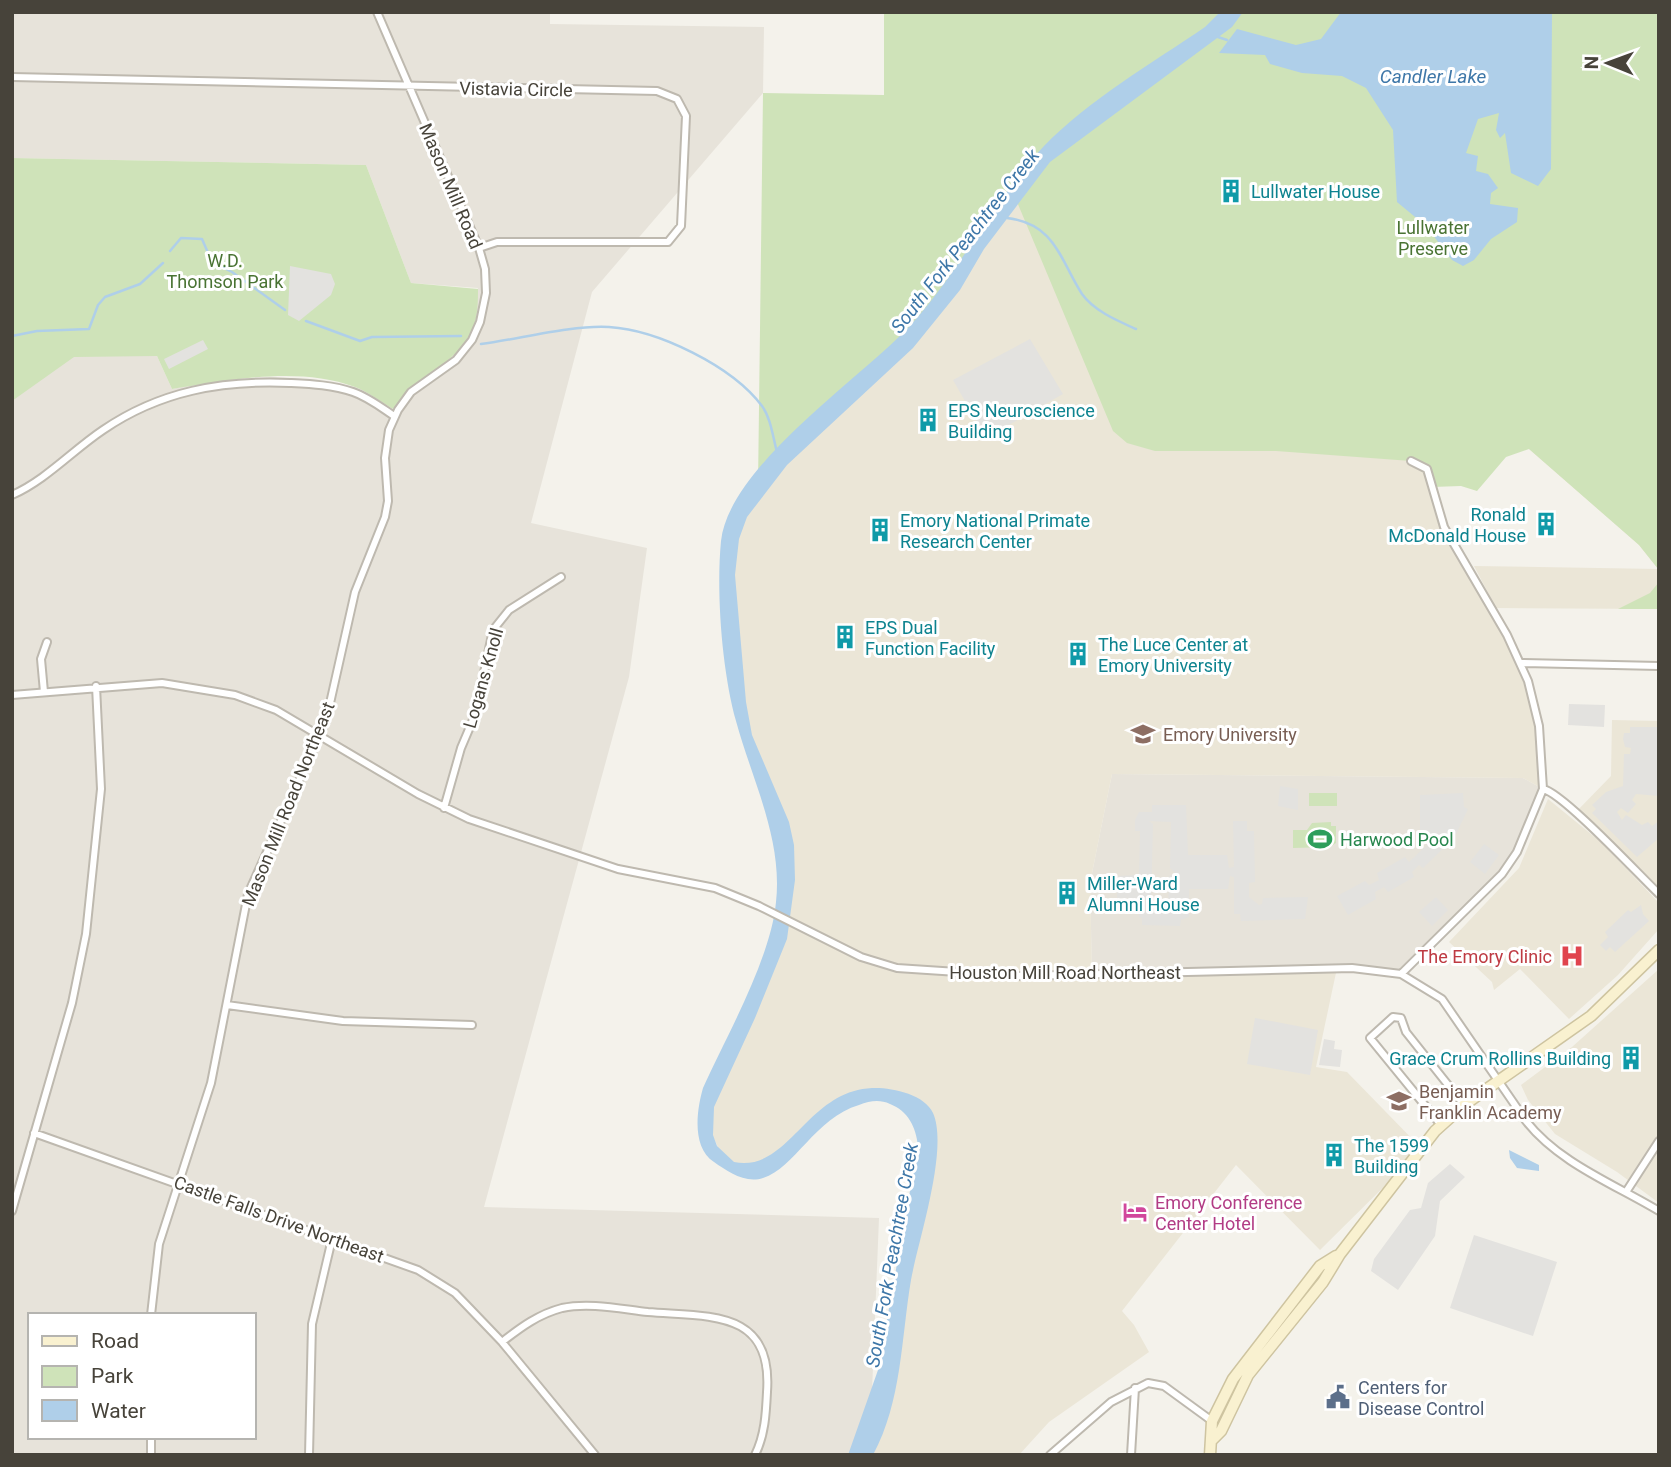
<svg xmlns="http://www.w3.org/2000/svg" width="1671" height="1467" viewBox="0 0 1671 1467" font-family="Roboto,sans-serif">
  <rect width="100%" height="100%" fill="#f4f2eb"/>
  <path fill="#e7e3da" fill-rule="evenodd" d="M12,12H550V24L764,27L763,93L592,292L531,523L647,548L629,677L484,1207L879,1218L870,1441L861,1455H12V356H157L172,389L213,380L274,377L316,380L355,387L393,409L408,389L452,357L478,288L411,283L366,165L12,158ZM30,1315H254V1437H30Z
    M1112,774L1523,778L1543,789L1509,864L1401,974L1368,968L1092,974L1090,883Z"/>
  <path fill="#ebe6d7" d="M1659,12V609L1496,608L1474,566L1658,569L1639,545L1529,449L1434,446L1433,494L1440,516L1507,635L1534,698L1543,789L1523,778L1112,774L1090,883L1092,974L1337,968L1316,1067L1347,1072L1422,1149L1320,1250L1236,1165L1122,1311L1134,1325L1149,1352L1049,1422L1019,1455H859L872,1424L928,1134L899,1099L853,1098L771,1166L726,1165L707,1123L762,978L787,864L747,743L728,582L737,523L1015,196Z
    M1612,720L1659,721V894L1575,813L1611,776Z
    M1548,799L1602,843L1659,903V929L1618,975L1569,1019L1520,969L1494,990L1492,982L1449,942L1519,868Z
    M1659,969V1203L1617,1172L1555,1134L1528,1100L1521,1085L1572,1047Z"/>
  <path fill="#cfe3b9" d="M884,12H1659V570L1639,545L1529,449L1506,457L1477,491L1461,486L1432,487L1430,475L1411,461L1276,451H1155L1127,443L1113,431L1015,197L942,299L758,486L763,93L884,95Z
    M12,158L366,165L411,283L478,289C478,299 478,311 475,322C464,361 417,376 393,409C381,402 368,392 355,387C298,366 230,380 172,389L157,356L74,357L12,401Z
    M1659,582V609H1618L1650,593Z
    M1309,793H1337V806H1309Z
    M1331,822V826H1336V843L1330,847L1293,848V830H1307L1312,823Z"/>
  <path fill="#e3e2df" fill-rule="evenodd" d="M290,266L331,274L335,284L331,295L299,321L288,315Z
    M1030,339L1063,394L986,438L953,380Z
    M203,340L208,349L169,369L164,359Z
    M1569,704L1605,705L1604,727L1568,725Z
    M1630,727H1659V796L1636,794L1632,800L1636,804L1628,813L1621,808L1617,812L1622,820L1626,815L1642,825L1648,822L1652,826L1659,821V838L1637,857L1592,813L1596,809L1592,805L1606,792L1623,786L1624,754H1630L1631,748L1625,747L1623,739L1624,733H1630Z
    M1280,786L1298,789V810L1278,806Z
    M1463,793L1464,807L1468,809L1456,834L1451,831L1447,836L1450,842L1423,868L1419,865L1412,872L1414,877L1388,892L1384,887L1375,892L1376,899L1348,915L1337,896L1365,881L1369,885L1379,880L1377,873L1405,857L1409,862L1427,845L1425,840L1420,838V795Z
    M1152,805H1186L1188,855H1227L1229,868L1234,867L1233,821H1247V831H1254L1255,882L1249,883V897L1259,905L1262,904L1263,898L1308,897L1305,919L1241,921L1240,914H1234V877L1230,876L1228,889H1189V917L1181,920L1180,926L1142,925V918L1139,917V898H1117V876L1139,875L1140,831H1135V820L1139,812H1152ZM1149,821L1171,822L1170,868L1175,873L1169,876L1168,910L1147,909L1151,906L1153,824Z
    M1484,844L1499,855L1485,874L1470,862Z
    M1436,897L1448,910L1432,926L1419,912Z
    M1641,905L1643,914L1649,921L1615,952L1610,947L1606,951L1600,945L1608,937L1605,932L1628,910L1631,912Z
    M1255,1018L1318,1030L1310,1075L1247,1064Z
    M1324,1039L1335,1041L1334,1049L1342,1050L1340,1067L1319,1065Z
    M1450,1164L1465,1177L1440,1201L1435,1236L1398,1290L1371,1271L1374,1259L1410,1210L1421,1208L1428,1183Z
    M1474,1235L1557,1262L1533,1336L1450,1308Z"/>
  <path fill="#afcfe9" d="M1220,12H1243L1232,27L1050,162L984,249L960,290L913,348L787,465L747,517L739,539L735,575L746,702L752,735L789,822L794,845L795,880L787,939L755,1018L714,1107L713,1135L717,1146L734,1162C789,1173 806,1091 872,1088C890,1087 925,1094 933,1113C949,1149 918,1241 911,1280C901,1339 902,1401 873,1455H848L878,1370L918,1146C916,1127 908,1111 890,1104C879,1099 870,1101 859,1105C815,1118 795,1168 763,1178C745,1184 727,1171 714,1162C691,1147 697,1109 703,1088C727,1035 771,958 776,902C783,839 752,780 736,721C722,671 716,593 721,541C729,468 854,383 905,331C959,275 991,202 1044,146C1090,99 1151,64 1205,27Z
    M1341,12H1552L1551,169L1538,186L1511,173L1505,133L1500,138L1496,130L1499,113L1478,119L1466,153L1478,156L1476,171L1488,174L1498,188L1491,193L1490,204L1518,208L1517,222L1491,239L1474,260L1463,266L1452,260L1426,226L1397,202L1393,130L1366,88L1342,76L1302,73L1270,64L1265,55L1219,53L1237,29L1296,45L1321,39Z
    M1509,1150L1539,1165V1171L1517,1168L1510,1158Z"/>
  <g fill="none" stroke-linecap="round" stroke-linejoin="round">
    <path stroke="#afcfe9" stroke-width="2.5" d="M1218,37L1227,40
      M1007,218C1056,224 1060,260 1082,294C1094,311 1118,321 1136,329
      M170,251L181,238L202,239L212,262L232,272L285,310
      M306,321L360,341L372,337L461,336
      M12,336L37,331L89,329L98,305L105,297L140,284L163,263
      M481,344C520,339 570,325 609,327C658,330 732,366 762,406C771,418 773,438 777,452"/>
    <g stroke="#beb9af" stroke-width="10">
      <path id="street" d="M12,77L657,91L677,99L686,116L681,226L668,242H497L479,248
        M1411,461L1427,469L1444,527L1507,635L1528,681L1539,726L1543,789C1563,793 1639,875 1659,894
        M12,495C46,480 73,450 103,430C160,391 222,380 290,383C310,384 333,385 353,392C368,397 382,408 394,416
        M1521,663L1659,666
        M44,692L41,659L47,642
        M12,695L162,683L235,695L276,710L418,794L469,819L618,869L715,888L759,906L861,957L897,968L1019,976L1352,968L1401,974L1442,999L1526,1121C1559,1163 1614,1184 1659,1211
        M444,808L461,748L475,715L493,630L509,610L561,577
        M1401,974L1502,874L1517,852L1543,789
        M227,1005L343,1021L472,1025
        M1441,1125L1370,1038L1393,1017L1401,1018L1406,1032L1464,1105
        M34,1133L418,1270L455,1293L502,1342
        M1626,1192L1659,1141
        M12,1211L72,1003L86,934L101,789L96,686
        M151,1315L159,1244L211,1083L248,894L326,721L355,592L385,517L388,501L385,458L389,430L398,410L411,392L456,360L472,340L480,322L486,293L485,269L479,248L377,12
        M151,1455V1437
        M309,1455L312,1324L332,1239
        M595,1455L502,1342C521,1327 539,1314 562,1308C589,1302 621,1309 648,1312C709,1317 773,1309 767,1392C766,1413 765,1435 755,1455
        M1050,1455L1111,1402L1148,1383L1164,1386L1212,1421
        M1131,1455L1135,1388"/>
    </g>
    <g stroke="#cec4a0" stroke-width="13">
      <path id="secondary" d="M1212,1440L1221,1431L1248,1375L1323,1282L1340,1254L1435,1131L1464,1105L1591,1016L1659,950
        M1210,1455L1212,1421L1233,1379L1320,1266L1336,1256"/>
    </g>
    <use href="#street" stroke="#fff" stroke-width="6"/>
    <use href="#secondary" stroke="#f9f1d0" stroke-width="10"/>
  </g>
  <defs>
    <g id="building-bare" transform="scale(1.89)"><path d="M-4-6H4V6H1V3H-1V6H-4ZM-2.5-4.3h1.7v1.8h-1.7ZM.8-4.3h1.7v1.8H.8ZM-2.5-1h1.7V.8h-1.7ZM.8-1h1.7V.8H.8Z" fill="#0f9aa8" stroke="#fff" stroke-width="2.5" paint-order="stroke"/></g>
    <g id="university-bare" transform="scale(1.89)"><path d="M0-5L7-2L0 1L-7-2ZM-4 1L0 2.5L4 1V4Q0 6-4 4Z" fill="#8d6e63" stroke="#fff" stroke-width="2.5" paint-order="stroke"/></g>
    <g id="stadium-bare" transform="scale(1.89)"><path d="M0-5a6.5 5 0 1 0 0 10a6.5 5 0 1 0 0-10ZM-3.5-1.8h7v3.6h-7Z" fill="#2e9e5b" stroke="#fff" stroke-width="2.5" paint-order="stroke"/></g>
    <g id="hospital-bare" transform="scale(1.89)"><path d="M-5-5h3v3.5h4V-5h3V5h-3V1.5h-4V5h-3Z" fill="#e0444e" stroke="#fff" stroke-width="2.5" paint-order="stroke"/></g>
    <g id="school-bare" transform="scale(1.89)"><path d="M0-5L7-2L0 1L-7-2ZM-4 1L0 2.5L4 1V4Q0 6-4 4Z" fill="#8d6e63" stroke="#fff" stroke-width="2.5" paint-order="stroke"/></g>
    <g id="hotel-bare" transform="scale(1.89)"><path d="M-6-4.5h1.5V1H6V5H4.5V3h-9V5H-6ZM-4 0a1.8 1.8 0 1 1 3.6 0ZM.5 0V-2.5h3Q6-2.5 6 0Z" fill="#d1479c" stroke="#fff" stroke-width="2.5" paint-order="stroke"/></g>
    <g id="civic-bare" transform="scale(1.89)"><path d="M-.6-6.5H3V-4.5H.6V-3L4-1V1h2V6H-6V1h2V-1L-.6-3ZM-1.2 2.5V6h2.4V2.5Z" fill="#5c6f8a" stroke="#fff" stroke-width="2.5" paint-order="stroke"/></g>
  </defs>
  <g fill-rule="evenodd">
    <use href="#building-bare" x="1231" y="191"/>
    <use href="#building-bare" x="928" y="420"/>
    <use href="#building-bare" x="1546" y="524"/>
    <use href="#building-bare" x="880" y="530"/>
    <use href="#building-bare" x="845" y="637"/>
    <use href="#building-bare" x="1078" y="654"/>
    <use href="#university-bare" x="1143" y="734"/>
    <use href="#stadium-bare" x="1320" y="839"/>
    <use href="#building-bare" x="1067" y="893"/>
    <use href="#hospital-bare" x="1572" y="956"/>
    <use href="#building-bare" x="1631" y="1058"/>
    <use href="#school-bare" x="1399" y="1101"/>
    <use href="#building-bare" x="1334" y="1155"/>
    <use href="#hotel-bare" x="1135" y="1212"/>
    <use href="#civic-bare" x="1338" y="1397"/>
  </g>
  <g text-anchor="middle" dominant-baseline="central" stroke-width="6" stroke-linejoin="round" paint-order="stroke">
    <g font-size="18" fill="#47433a" stroke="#fff">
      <text transform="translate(516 89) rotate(1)">Vistavia Circle</text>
      <text transform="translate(451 186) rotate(67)">Mason Mill Road</text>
      <text transform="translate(483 678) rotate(-74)">Logans Knoll</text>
      <text transform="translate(288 804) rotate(-68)">Mason Mill Road Northeast</text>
      <text x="1065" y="972">Houston Mill Road Northeast</text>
      <text transform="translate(279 1219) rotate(20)">Castle Falls Drive Northeast</text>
    </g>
    <g font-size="18" fill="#0d838f" stroke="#fff" text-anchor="start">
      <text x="1251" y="191">Lullwater House</text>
      <text x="948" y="410">EPS Neuroscience<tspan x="948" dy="21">Building</tspan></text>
      <text x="1526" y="514" text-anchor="end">Ronald<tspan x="1526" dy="21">McDonald House</tspan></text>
      <text x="900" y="520">Emory National Primate<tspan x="900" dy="21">Research Center</tspan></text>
      <text x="865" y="627">EPS Dual<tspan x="865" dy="21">Function Facility</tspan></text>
      <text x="1098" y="644">The Luce Center at<tspan x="1098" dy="21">Emory University</tspan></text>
      <text x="1087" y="883">Miller-Ward<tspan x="1087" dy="21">Alumni House</tspan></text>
      <text x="1611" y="1058" text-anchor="end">Grace Crum Rollins Building</text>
      <text x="1354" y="1145">The 1599<tspan x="1354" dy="21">Building</tspan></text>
    </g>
    <g font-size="18" fill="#497333" stroke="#fff">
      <text x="1433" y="227">Lullwater<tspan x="1433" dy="21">Preserve</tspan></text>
      <text x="225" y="260">W.D.<tspan x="225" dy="21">Thomson Park</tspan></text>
    </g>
    <g font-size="18" fill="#785e54" stroke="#fff" text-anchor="start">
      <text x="1163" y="734">Emory University</text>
      <text x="1419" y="1091">Benjamin<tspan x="1419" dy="21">Franklin Academy</tspan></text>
    </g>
    <g font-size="18" fill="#27864d" stroke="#fff" text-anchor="start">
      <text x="1340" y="839">Harwood Pool</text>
    </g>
    <g font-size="18" fill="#be3a42" stroke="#fff" text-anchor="end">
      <text x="1552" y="956">The Emory Clinic</text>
    </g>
    <g font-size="18" fill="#b23c85" stroke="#fff" text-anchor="start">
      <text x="1155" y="1202">Emory Conference<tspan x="1155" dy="21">Center Hotel</tspan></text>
    </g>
    <g font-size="18" fill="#4e5e75" stroke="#fff" text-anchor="start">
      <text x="1358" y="1387">Centers for<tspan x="1358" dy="21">Disease Control</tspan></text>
    </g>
    <g font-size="19" font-style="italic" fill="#3e77a8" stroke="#fff">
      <text x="1433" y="76">Candler Lake</text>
      <text transform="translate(965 241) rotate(-52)">South Fork Peachtree Creek</text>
      <text transform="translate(892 1255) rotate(-80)">South Fork Peachtree Creek</text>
    </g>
  </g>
  <rect width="1671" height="1467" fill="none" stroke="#47433a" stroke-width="28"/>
  <rect x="28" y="1313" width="228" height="126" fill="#ffffff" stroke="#b5b4b0" stroke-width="2"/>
  <rect x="42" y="1336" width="35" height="10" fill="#f9f1d0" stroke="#b5b4b0" stroke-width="2"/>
  <text x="91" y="1348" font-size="21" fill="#47433a">Road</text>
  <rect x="42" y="1366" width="35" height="21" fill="#cfe3b9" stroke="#b5b4b0" stroke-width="2"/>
  <text x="91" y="1383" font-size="21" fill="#47433a">Park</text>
  <rect x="42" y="1400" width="35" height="21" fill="#afcfe9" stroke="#b5b4b0" stroke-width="2"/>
  <text x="91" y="1418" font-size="21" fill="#47433a">Water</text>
  <g transform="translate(1608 63) rotate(271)" stroke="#ffffff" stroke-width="5" paint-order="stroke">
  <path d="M0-5L12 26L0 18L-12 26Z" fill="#47433a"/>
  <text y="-10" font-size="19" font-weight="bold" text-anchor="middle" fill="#47433a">N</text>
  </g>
</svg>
